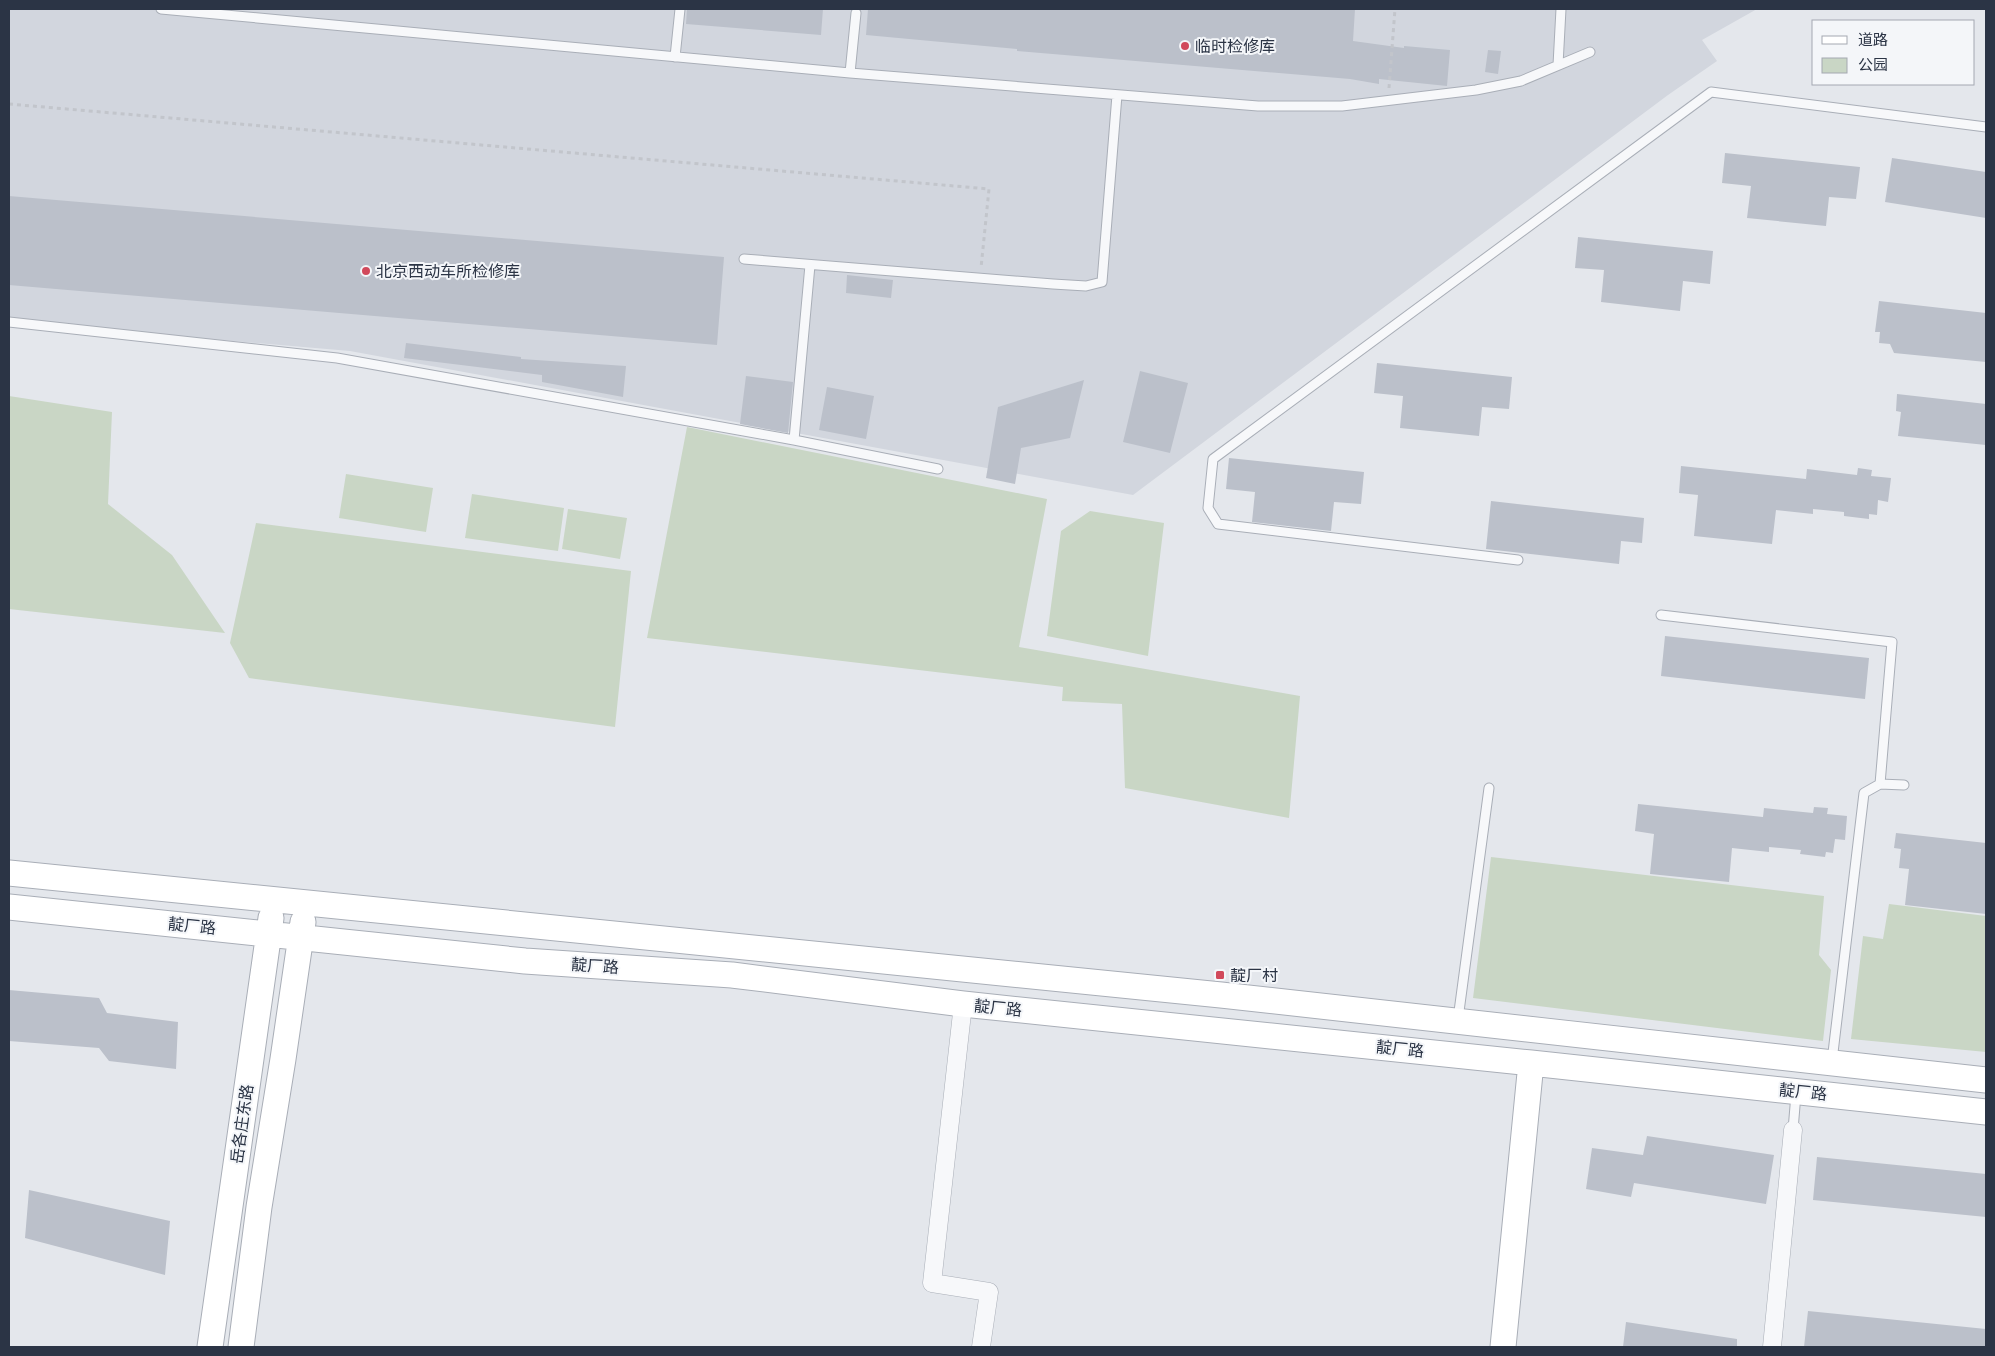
<svg xmlns="http://www.w3.org/2000/svg" width="1995" height="1356" viewBox="0 0 1995 1356" font-family="Rubik,'Noto Sans SC',sans-serif">
  <rect width="100%" height="100%" fill="#e4e7ec"/>
  <path fill="#d2d6de" d="M9,9H1757L1702,40L1717,61L1668,95L1133,495L350,351L9,322Z"/>
  <path fill="#c9d6c5" d="M9,396L112,412L108,504L172,555L225,633L9,609Z
    M687,427L1047,499L1019,647L1300,696L1289,818L1125,788L1122,704L1062,701L1063,687L647,638Z
    M346,474L433,488L426,532L339,518Z
    M472,494L564,508L558,551L465,538Z
    M568,509L627,518L620,559L562,549Z
    M1090,511L1164,523L1148,656L1047,636L1061,531Z
    M256,523L631,571L615,727L249,678L230,643Z
    M1491,857L1824,896L1819,955L1831,970L1823,1041L1473,998Z
    M1889,904L1986,916V1052L1851,1039L1863,936L1883,939Z"/>
  <path fill="#bbc0ca" d="M687,9H823L821,35L686,24Z
    M868,9H1355L1353,41L1404,48V46L1450,50L1447,86L1379,79V84L1350,79L1017,51V49L866,35Z
    M1488,50L1501,51L1498,74L1485,72Z
    M1725,153L1860,167L1856,199L1829,197L1826,226L1747,218L1751,186L1722,183Z
    M1892,158L1986,172V218L1885,202Z
    M9,196L724,257L717,345L9,285Z
    M1578,237L1713,251L1710,284L1683,281L1680,311L1601,302L1604,270L1575,268Z
    M847,275L893,280L891,298L846,293Z
    M1879,301L1986,313V362L1894,353L1890,344L1879,343L1880,332H1875Z
    M406,343L521,357V359L626,366L623,397L542,382V375L404,358Z
    M1377,363L1512,377L1509,409L1482,407L1479,436L1400,428L1403,396L1374,393Z
    M1140,371L1188,383L1170,453L1123,442Z
    M746,376L793,382L788,433L740,424Z
    M1084,380L1070,438L1021,448L1015,484L986,478L998,407Z
    M827,387L874,396L866,439L819,430Z
    M1897,394L1986,404V445L1898,436L1901,412L1896,411Z
    M1229,458L1364,472L1361,504L1334,502L1331,531L1252,522L1255,492L1226,489Z
    M1681,466L1806,479L1807,469L1857,475L1858,468L1872,470L1871,476L1891,478L1888,502L1878,500L1877,515L1869,514V519L1844,516V512L1813,509V514L1776,510L1772,544L1694,536L1698,495L1679,493Z
    M1491,501L1644,518L1642,543L1621,541L1619,564L1486,549Z
    M1665,636L1869,658L1865,699L1661,676Z
    M1638,804L1763,817L1764,808L1813,813L1814,807L1828,808L1827,814L1847,816L1845,840L1835,839L1833,853L1826,852L1825,857L1800,854L1801,850L1769,847V852L1732,848L1729,882L1650,874L1654,834L1635,831Z
    M1896,833L1986,843V914L1905,905L1909,869L1899,868L1901,849L1894,848Z
    M9,990L99,998L107,1013L178,1022L176,1069L109,1061L99,1048L9,1041Z
    M1647,1136L1774,1155L1766,1204L1634,1183L1631,1197L1586,1189L1592,1148L1643,1155Z
    M1817,1157L1986,1174V1217L1813,1200Z
    M29,1190L170,1221L165,1275L25,1238Z
    M1808,1311L1986,1329V1347H1804Z
    M1626,1322L1737,1339V1347H1623Z"/>
  <g fill="none" stroke-linecap="round" stroke-linejoin="round">
    <g stroke="#a9aeb7" stroke-width="11">
      <path id="lane" d="M161,9L850,73L1258,106H1342L1476,90L1521,81L1590,52
        M675,57L680,9
        M1558,65L1561,9
        M850,73L856,13
        M744,259L1053,284L1086,286L1102,282L1117,95
        M9,322L337,358L794,440L938,469
        M794,440L810,265
        M1518,560L1218,524L1208,508L1213,459L1711,92L1986,127
        M1661,615L1892,642L1880,784L1864,793L1832,1061
        M1880,784L1904,785
        M1458,1019L1489,788
        M1793,1130L1796,1094"/>
    </g>
    <g stroke="#a9aeb7" stroke-width="19">
      <path id="street" d="M963,1004L932,1283L989,1292L981,1347
        M1772,1347L1793,1130"/>
    </g>
    <g stroke="#a9aeb7" stroke-width="27">
      <path id="secondary" d="M9,873L1221,995L1986,1080
        M9,907L525,961L732,975L963,1004L1531,1063L1986,1112
        M210,1347L271,918
        M241,1347L259,1207L283,1059L303,922
        M1503,1347L1531,1063"/>
    </g>
    <path stroke="#c2c5cb" stroke-width="3" stroke-dasharray="4 4" stroke-linecap="butt" d="M1389,88L1395,9
      M9,104L989,189L981,268"/>
    <use href="#lane" stroke="#f7f8fa" stroke-width="9"/>
    <use href="#street" stroke="#f7f8fa" stroke-width="18"/>
    <use href="#secondary" stroke="#fff" stroke-width="25"/>
  </g>
  <g fill="#d1495b" stroke="#f4f6f9" stroke-width="2">
    <circle cx="1185" cy="46" r="5"/>
    <circle cx="366" cy="271" r="5"/>
    <rect x="1215" y="970" width="10" height="10" rx="2.5"/>
  </g>
  <g text-anchor="middle" dominant-baseline="central" stroke-width="4" stroke-linejoin="round" paint-order="stroke">
    <g font-size="16" fill="#2b3445" stroke="#f4f6f9" text-anchor="start">
      <text x="1195" y="46">临时检修库</text>
      <text x="376" y="271">北京西动车所检修库</text>
      <text x="1230" y="975">靛厂村</text>
    </g>
    <g font-size="16" fill="#2b3445" stroke="#f4f6f9">
      <text transform="translate(192 926) rotate(6)">靛厂路</text>
      <text transform="translate(595 966) rotate(4)">靛厂路</text>
      <text transform="translate(998 1008) rotate(6)">靛厂路</text>
      <text transform="translate(1400 1049) rotate(6)">靛厂路</text>
      <text transform="translate(1803 1092) rotate(6)">靛厂路</text>
      <text transform="translate(242 1124) rotate(-82)">岳各庄东路</text>
    </g>
  </g>
  <rect width="1995" height="1356" fill="none" stroke="#2b3445" stroke-width="20"/>
  <rect x="1812" y="20" width="162" height="65" fill="#f4f6f9" stroke="#a4a8b1"/>
  <rect x="1822" y="36" width="25" height="8" fill="#ffffff" stroke="#a4a8b1"/>
  <text x="1858" y="45" font-size="15" fill="#2b3445">道路</text>
  <rect x="1822" y="58" width="25" height="15" fill="#c9d6c5" stroke="#a4a8b1"/>
  <text x="1858" y="70" font-size="15" fill="#2b3445">公园</text>
</svg>
